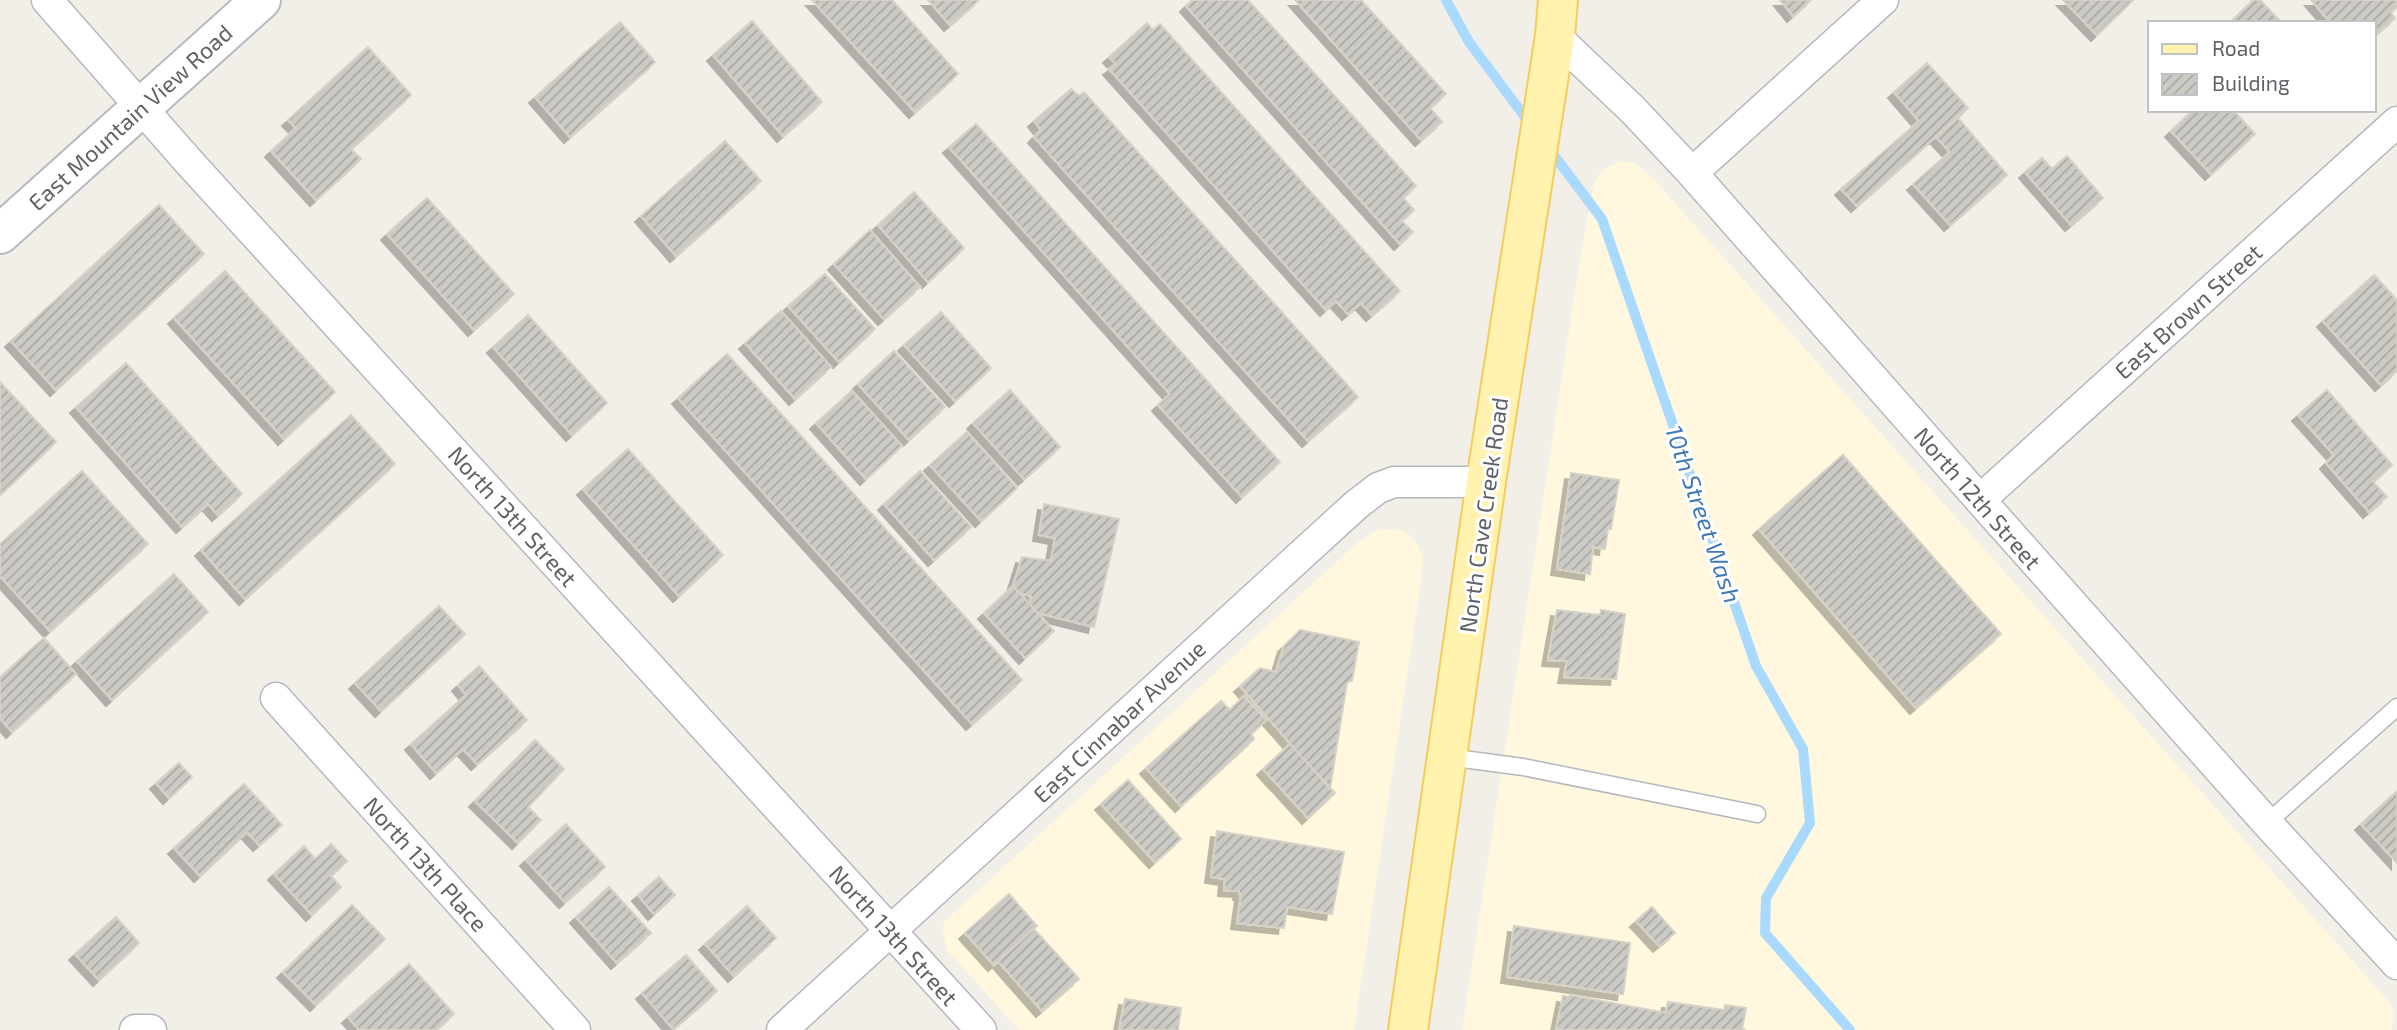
<svg xmlns="http://www.w3.org/2000/svg" width="2397" height="1030" viewBox="0 0 2397 1030" font-family="'Exo 2',sans-serif">
  <defs>
    <pattern id="building-hatch" width="6" height="6" patternUnits="userSpaceOnUse" patternTransform="scale(1.75)"><rect width="6" height="6" fill="#cccac5"/><path d="M-1 1l2-2M0 6l6-6M5 7l2-2" fill="none" stroke="#a9a8a4"/></pattern>
    <filter id="shadow"><feDropShadow dx="-6" dy="6" stdDeviation="0" flood-color="#0004"/></filter>
  </defs>
  <rect width="100%" height="100%" fill="#f1efe8"/>
  <path fill="#fff8df" d="M1621,161L1636,164L1649,174L2391,1004L2394,1015L2391,1030H1462L1578,271L1594,182L1604,169Z
    M1389,529L1405,531L1418,545L1423,557L1422,576L1354,1030H1019L948,951L942,931L944,922L1357,543L1377,530Z"/>
  <g fill="none" stroke-linecap="round" stroke-linejoin="round">
    <path stroke="#aad9ff" stroke-width="10" d="M1446,0L1469,42L1531,125
      M1547,146L1602,219L1756,666L1803,749L1810,823L1766,898L1765,933L1850,1030"/>
  </g>
  <path fill="url(#building-hatch)" stroke="#d6d1c6" stroke-width="2" filter="url(#shadow)" d="M812,0H892L958,74L915,112Z
    M928,0H979L950,25Z
    M1192,0H1248L1416,186L1403,198L1414,210L1402,221L1413,232L1400,244L1186,6Z
    M1295,0H1361L1446,94L1430,108L1442,122L1421,140Z
    M1780,0H1811L1793,16Z
    M2063,0H2133L2097,35Z
    M2253,0H2260L2282,23H2230Z
    M2311,0H2397V7L2391,13L2395,18L2374,36V23H2331Z
    M752,21L822,102L783,136L713,55Z
    M620,22L655,62L570,137L535,97Z
    M1147,23L1153,30L1160,24L1400,291L1372,315L1361,303L1348,314L1336,301L1326,310L1109,69L1116,64L1109,57Z
    M368,47L411,95L351,149L361,159L316,200L271,151L296,128L288,120Z
    M1927,63L1968,108L1857,206L1841,189L1919,121L1894,92Z
    M1071,89L1079,96L1084,92L1358,397L1308,441L1034,137L1041,130L1034,121Z
    M2193,110H2233L2255,134L2211,174L2171,131Z
    M1958,118L2007,175L1950,225L1913,184L1950,152L1936,137Z
    M976,124L1280,462L1242,497L1158,405L1170,394L949,147Z
    M725,141L761,181L676,256L641,216Z
    M2067,156L2103,198L2071,225L2025,172L2042,158L2052,169Z
    M914,192L964,248L928,282L878,225Z
    M427,198L514,294L474,330L387,234Z
    M159,205L204,254L56,390L11,341Z
    M870,230L920,287L884,319L834,264Z
    M225,271L335,392L284,439L174,318Z
    M825,274L875,329L839,362L788,306Z
    M2374,275L2397,300V371L2381,385L2323,321Z
    M781,311L831,367L795,399L745,343Z
    M941,312L991,368L955,401L904,345Z
    M528,315L607,403L572,435L493,347Z
    M894,351L945,407L909,440L858,384Z
    M727,354L1022,680L972,724L678,398Z
    M126,363L242,494L218,515L208,504L182,527L76,407Z
    M0,382L56,442L0,495Z
    M1010,390L1060,447L1024,479L973,423Z
    M2327,390L2392,465L2373,482L2387,497L2369,512L2326,463L2334,455L2298,415Z
    M852,391L902,446L866,479L816,423Z
    M351,415L395,464L245,599L201,550Z
    M967,432L1017,488L981,521L930,465Z
    M628,449L723,555L679,596L583,489Z
    M1843,455L2001,634L1916,708L1759,529Z
    M82,471L148,544L50,631L0,576V544Z
    M920,471L971,527L934,560L884,504Z
    M1571,473L1619,480L1611,529L1608,528L1605,549L1593,547L1590,574L1557,569Z
    M1044,504L1119,519L1094,627L1038,613L1030,604L1031,596L1019,593L1013,586L1022,557L1051,561L1055,538L1039,535Z
    M174,574L208,612L112,700L77,661Z
    M1013,586L1054,631L1025,658L984,613Z
    M439,606L465,634L381,711L355,683Z
    M1557,610L1600,615L1601,610L1625,614L1616,679L1564,677L1567,661L1548,660Z
    M1300,630L1359,642L1352,681L1347,682L1330,789L1240,686L1260,668L1276,672L1284,646Z
    M44,638L76,674L12,732L0,718V677Z
    M479,666L527,720L477,764L463,749L436,773L411,744L466,695L458,685Z
    M1244,696L1266,720L1251,734L1254,739L1181,806L1146,768L1221,701L1230,710Z
    M535,740L564,769L528,807L541,820L518,843L475,801Z
    M1290,744L1335,793L1308,818L1263,769Z
    M179,763L192,777L169,798L156,783Z
    M1128,780L1181,839L1155,862L1101,804Z
    M244,784L282,825L259,845L247,832L200,876L174,848Z
    M2397,791V863L2361,824Z
    M566,824L605,867L565,902L526,860Z
    M1217,831L1344,852L1332,914L1287,907L1284,928L1237,923L1241,895L1239,894V891L1224,890L1225,879L1211,877Z
    M331,844L347,861L331,876L341,887L312,915L274,874L304,846L315,859Z
    M659,877L675,895L654,914L638,895Z
    M609,887L651,933L617,963L576,917Z
    M1009,894L1037,926L994,965L965,933Z
    M352,905L385,939L316,1005L283,972Z
    M747,906L776,938L734,976L705,944Z
    M1652,907L1675,933L1659,946L1636,921Z
    M116,917L139,943L99,980L75,954Z
    M1514,926L1630,943L1623,994L1507,977Z
    M1034,929L1079,979L1042,1011L998,961Z
    M686,955L717,991L673,1029L642,993Z
    M409,964L454,1014L436,1030H359L348,1017Z
    M1570,995L1666,1013L1668,1002L1724,1010L1725,1005L1746,1008L1742,1029L1746,1030H1556L1563,996L1569,997Z
    M1125,999L1181,1008L1178,1030H1119Z"/>
  <g fill="none" stroke-linecap="round" stroke-linejoin="round">
    <g stroke="#b5b8bc" stroke-width="19">
      <path id="lane" d="M1448,757L1523,767L1757,814
        M2267,823L2397,707"/>
    </g>
    <g stroke="#b5b8bc" stroke-width="33">
      <path id="street" d="M47,0L189,162L981,1030
        M1555,36L1633,110L1692,173L1980,500L2267,823L2397,964
        M1692,173L1883,0
        M1980,500L2397,122
        M276,698L575,1030
        M135,1030H151
        M782,1030L1356,505L1378,488L1394,482H1486"/>
    </g>
    <g stroke="#b6babf" stroke-width="42">
      <path id="secondary" d="M0,234L261,0"/>
    </g>
    <g stroke="#f5cc5d" stroke-width="42">
      <path id="primary" d="M1408,1030L1486,482L1555,36L1558,0"/>
    </g>
    <use href="#lane" stroke="#fff" stroke-width="16"/>
    <use href="#street" stroke="#fff" stroke-width="30"/>
    <use href="#secondary" stroke="#fff" stroke-width="38"/>
    <use href="#primary" stroke="#fff3af" stroke-width="38"/>
  </g>
  <g text-anchor="middle" dominant-baseline="central" stroke-width="6" stroke-linejoin="round" paint-order="stroke">
    <g font-size="23" fill="#5f6368" stroke="#fff">
      <text transform="translate(130 117) rotate(-42)">East Mountain View Road</text>
      <text transform="translate(2188 311) rotate(-42)">East Brown Street</text>
      <text transform="translate(1978 498) rotate(49)">North 12th Street</text>
      <text transform="translate(1483 515) rotate(-82)">North Cave Creek Road</text>
      <text transform="translate(513 516) rotate(48)">North 13th Street</text>
      <text transform="translate(1119 721) rotate(-43)">East Cinnabar Avenue</text>
      <text transform="translate(426 864) rotate(48)">North 13th Place</text>
      <text transform="translate(894 935) rotate(48)">North 13th Street</text>
    </g>
    <g font-size="24" font-style="italic" fill="#4278b5" stroke="#fff">
      <text transform="translate(1704 514) rotate(71)">10th Street Wash</text>
    </g>
  </g>
  <rect x="2148" y="21" width="228" height="91" fill="#ffffff" stroke="#bfc1c3" stroke-width="2"/>
  <rect x="2162" y="44" width="35" height="10" fill="#fff3af" stroke="#bfc1c3" stroke-width="2"/>
  <text x="2212" y="56" font-size="21" fill="#5f6368">Road</text>
  <rect x="2162" y="74" width="35" height="21" fill="url(#building-hatch)" stroke="#bfc1c3" stroke-width="2"/>
  <text x="2212" y="91" font-size="21" fill="#5f6368">Building</text>
</svg>
